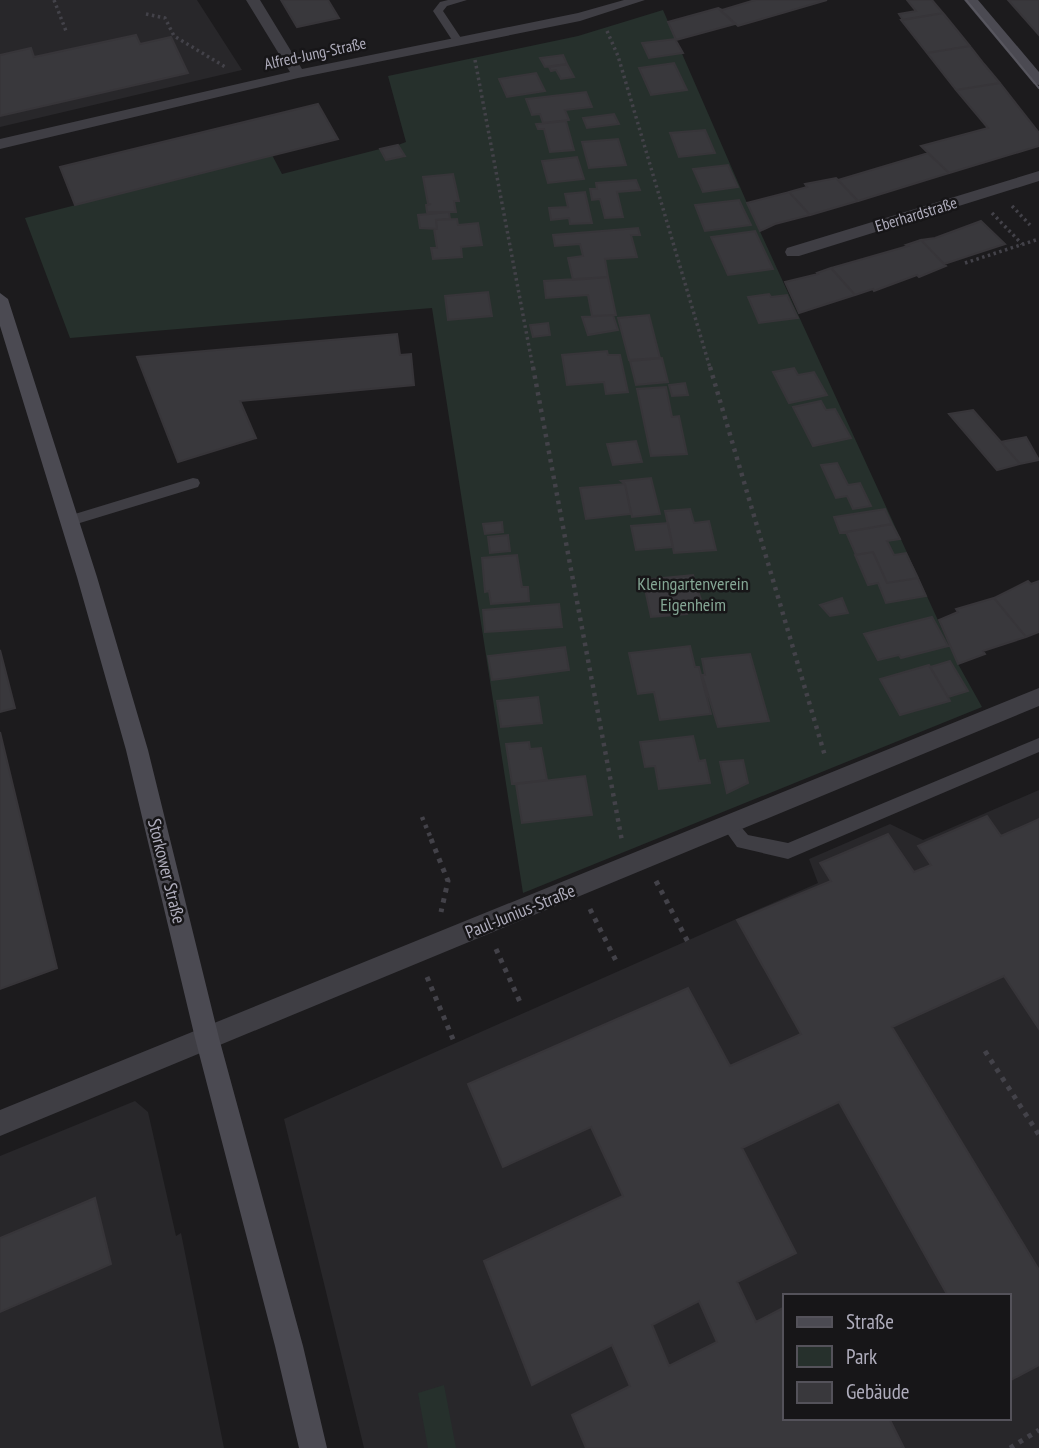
<svg xmlns="http://www.w3.org/2000/svg" width="1039" height="1448" viewBox="0 0 1039 1448" font-family="'PT Sans Narrow',sans-serif">
  <rect width="100%" height="100%" fill="#1c1b1d"/>
  <path fill="#28272a" fill-rule="evenodd" d="M0,0H197L242,70L0,127Z
    M1039,790V1448H364L284,1119L818,883L809,859L890,824L923,840ZM785,1296H1009V1418H785Z
    M135,1101L148,1112L176,1236L181,1233L224,1448H0V1156Z"/>
  <path fill="#26302c" d="M663,10L747,203L958,664L982,707L523,893L432,308L70,338L25,218L272,155L282,174L380,149L387,160L404,157L398,145L406,142L388,76L578,36Z
    M444,1385L456,1448H428L418,1393Z"/>
  <path fill="#39383c" stroke="#373539" stroke-width="2" fill-rule="evenodd" d="M281,0H328L339,18L297,27Z
    M755,0H827L738,26L718,8L722,10Z
    M907,0H932L943,13L903,20L899,14L916,11Z
    M1008,0H1039V35Z
    M718,8L735,24L676,40L668,22Z
    M943,13L970,46L927,53L901,20Z
    M136,35L140,44L171,37L188,73L0,116V55L31,48L34,57Z
    M675,39L683,53L649,58L642,43Z
    M970,46L984,64L1000,83L956,90L927,53Z
    M563,55L567,64L545,67L540,58Z
    M674,63L687,90L651,95L639,68Z
    M567,64L574,77L561,79L556,70L551,71L549,67Z
    M536,73L545,91L507,97L499,79Z
    M1000,83L1039,133V146L949,173L921,146L988,128L956,90Z
    M586,92L592,107L565,110L569,120L543,123L540,114L532,115L526,99Z
    M318,104L338,139L75,205L60,167Z
    M614,114L619,124L587,128L583,118Z
    M566,121L574,150L550,152L544,129H538L536,124Z
    M705,130L715,153L679,157L670,133Z
    M618,139L626,165L589,168L582,142Z
    M398,145L405,156L386,160L380,149Z
    M928,153L949,173L858,201L838,180Z
    M577,157L584,179L548,183L542,161Z
    M728,165L738,187L703,192L693,169Z
    M453,174L459,201H454L456,212H427L426,205L431,204H428L423,177Z
    M836,178L858,201L810,215L789,192L807,187L805,184Z
    M636,180L640,190L617,192L623,217L605,218L600,199L592,200L590,189H597L596,183Z
    M585,192L592,223L570,224L569,218L551,220L549,208L568,207L565,194Z
    M789,192L810,215L775,224L760,231L747,203Z
    M739,200L751,225L705,231L695,205Z
    M449,212L450,219L436,220L437,229L420,228L418,215Z
    M457,219L458,225L478,223L482,245L461,247L462,257L433,259L431,248H437L434,229H437L436,220Z
    M981,221L1005,244L944,264L921,240L935,238Z
    M638,228L640,235H631L637,257L605,259L608,277L573,280L568,258L583,256L580,244L555,246L553,235Z
    M755,231L773,269L728,275L711,237Z
    M921,240L946,266L919,277L917,275L874,291L873,289L855,295L831,268L908,246L906,245Z
    M831,268L855,295L799,313L785,282L818,274L817,273Z
    M608,277L616,315L592,316L588,295L546,298L544,281Z
    M488,292L492,316L448,320L445,296Z
    M769,294L771,297L787,295L798,318L759,323L748,297Z
    M613,315L618,330L588,335L582,317Z
    M649,315L660,358L629,360L618,318Z
    M548,323L550,335L533,337L530,325Z
    M397,334L400,355L411,354L414,385L240,401L256,438L178,462L137,357Z
    M607,351L608,355H620L628,392L606,394L604,382L567,385L562,355Z
    M662,358L668,382L636,385L630,361Z
    M794,368L798,375L814,372L827,395L789,403L773,372Z
    M685,383L688,395L672,396L669,385Z
    M666,387L672,417L679,416L687,454L651,456L637,389Z
    M821,401L826,410L835,409L851,438L813,446L793,407Z
    M973,410L1001,442L1020,464L997,470L949,414Z
    M1026,437L1039,460L1020,464L1001,442Z
    M636,441L642,462L613,465L607,444Z
    M837,463L848,485L860,483L871,506L853,509L847,496L836,498L821,465Z
    M651,478L660,514L632,517L625,484L621,481Z
    M625,484L631,514L586,519L580,488Z
    M690,509L694,523L709,521L716,550L674,553L665,511Z
    M885,509L892,524L840,533L834,517Z
    M502,522L503,532L485,534L483,524Z
    M668,523L673,547L636,550L631,526Z
    M892,524L900,539L887,541L894,555L906,553L918,578L887,583L873,552L856,555L846,532Z
    M508,535L510,551L490,553L488,537Z
    M873,552L887,583L918,578L926,596L886,603L878,583L868,585L855,555Z
    M517,555L522,587H528L529,601L491,604L489,591L485,592L482,558Z
    M693,575L704,609L686,610L687,614L651,617L643,580Z
    M1028,581L1031,584L1039,581V632L1026,637L994,598Z
    M842,598L848,613L830,616L820,605Z
    M994,598L1026,637L983,651L985,654L958,664L939,620L958,612L956,609Z
    M559,604L562,627L485,632L483,610Z
    M932,617L948,646L901,658L899,655L878,660L864,634Z
    M690,646L695,667H699L711,714L660,720L654,692L638,694L629,653Z
    M565,647L569,670L492,680L488,656Z
    M0,650L15,708L0,712Z
    M750,654L769,721L718,727L702,675H705L702,659Z
    M950,661L968,691L948,697L930,667Z
    M929,665L950,701L900,715L880,679Z
    M538,697L542,723L501,727L497,701Z
    M0,732L57,968L0,989Z
    M693,736L699,761L705,760L710,783L659,789L655,766L645,767L640,742Z
    M529,742L530,749L541,748L547,780L512,784L506,744Z
    M743,760L748,783L727,793L720,762Z
    M585,776L592,815L522,823L516,784Z
    M987,816L1001,836L1039,819V1029L1004,976L892,1027L1039,1270V1365L1009,1381V1296H948L839,1102L742,1148L796,1253L737,1282L756,1322L785,1307V1418H889L904,1448H586L572,1415L630,1386L612,1345L532,1385L484,1261L623,1196L591,1127L503,1167L468,1084L688,988L730,1066L801,1034L737,920L831,881L820,863L888,834L914,872L931,865L918,846ZM699,1301L717,1342L669,1366L652,1325Z
    M95,1198L111,1264L0,1312V1238Z"/>
  <g fill="none" stroke-linecap="round" stroke-linejoin="round">
    <path stroke="#434249" stroke-width="3.5" stroke-dasharray="2.5 3.5" stroke-linecap="butt" d="M54,0L66,31
      M146,14L165,18L174,36L227,68
      M607,31L618,56L710,368
      M475,60L533,368
      M1012,206L1030,225
      M992,213L1022,244
      M965,263L1039,239"/>
    <path stroke="#434249" stroke-width="4.5" stroke-dasharray="3.5 5" stroke-linecap="butt" d="M533,367L622,841
      M710,367L825,756
      M422,817L432,841"/>
    <path stroke="#434249" stroke-width="5" stroke-dasharray="4.5 6" stroke-linecap="butt" d="M431,839L448,881L441,912
      M656,881L688,942
      M590,909L616,961
      M496,949L520,1002
      M427,977L455,1044
      M985,1051L1039,1135
      M1010,1448L1039,1430"/>
    <path fill="#3f3e44" fill-rule="evenodd" d="M448,0H467L447,6L443,11L463,41L462,43H454L433,11L440,2Z
      M193,478L198,479L200,483L198,487L70,526L63,521L65,517Z
      M1039,738V752L788,859L737,847L722,826L724,821L730,819L736,821L748,835L788,843Z"/>
    <path fill="#3f3e44" fill-rule="evenodd" d="M246,0H260L302,69L578,13L624,0H645L580,21L298,78L0,149V139L290,72Z
      M1039,171V181L799,256H787L785,252L787,248Z
      M1039,688V706L0,1136V1110Z"/>
    <path fill="#4b4a52" fill-rule="evenodd" d="M964,0H978L1039,72V85L1034,84Z
      M0,293L8,299L97,577L148,750L219,1038L303,1346L327,1448H299L275,1346L195,1038L126,750L77,577L0,326Z"/>
    <path stroke="#58575f" stroke-width="2" d="M966,0L1039,88"/>
  </g>
  <g text-anchor="middle" dominant-baseline="central" stroke-width="5" stroke-linejoin="round" paint-order="stroke">
    <g font-size="16" fill="#afadbc" stroke="#171618">
      <text transform="translate(315 53) rotate(-12)">Alfred-Jung-Straße</text>
      <text transform="translate(916 214) rotate(-17)">Eberhardstraße</text>
    </g>
    <g font-size="18" fill="#85a795" stroke="#171618">
      <text x="693" y="583">Kleingartenverein<tspan x="693" dy="21">Eigenheim</tspan></text>
    </g>
    <g font-size="18" fill="#afadbc" stroke="#171618">
      <text transform="translate(167 871) rotate(76)">Storkower Straße</text>
      <text transform="translate(520 911) rotate(-22)">Paul-Junius-Straße</text>
    </g>
  </g>
  <rect x="783" y="1294" width="228" height="126" fill="#171618" stroke="#54525a" stroke-width="2"/>
  <rect x="797" y="1317" width="35" height="10" fill="#4b4a52" stroke="#54525a" stroke-width="2"/>
  <text x="846" y="1329" font-size="21" fill="#afadbc">Straße</text>
  <rect x="797" y="1346" width="35" height="21" fill="#26302c" stroke="#54525a" stroke-width="2"/>
  <text x="846" y="1364" font-size="21" fill="#afadbc">Park</text>
  <rect x="797" y="1382" width="35" height="21" fill="#39383c" stroke="#54525a" stroke-width="2"/>
  <text x="846" y="1399" font-size="21" fill="#afadbc">Gebäude</text>
</svg>
